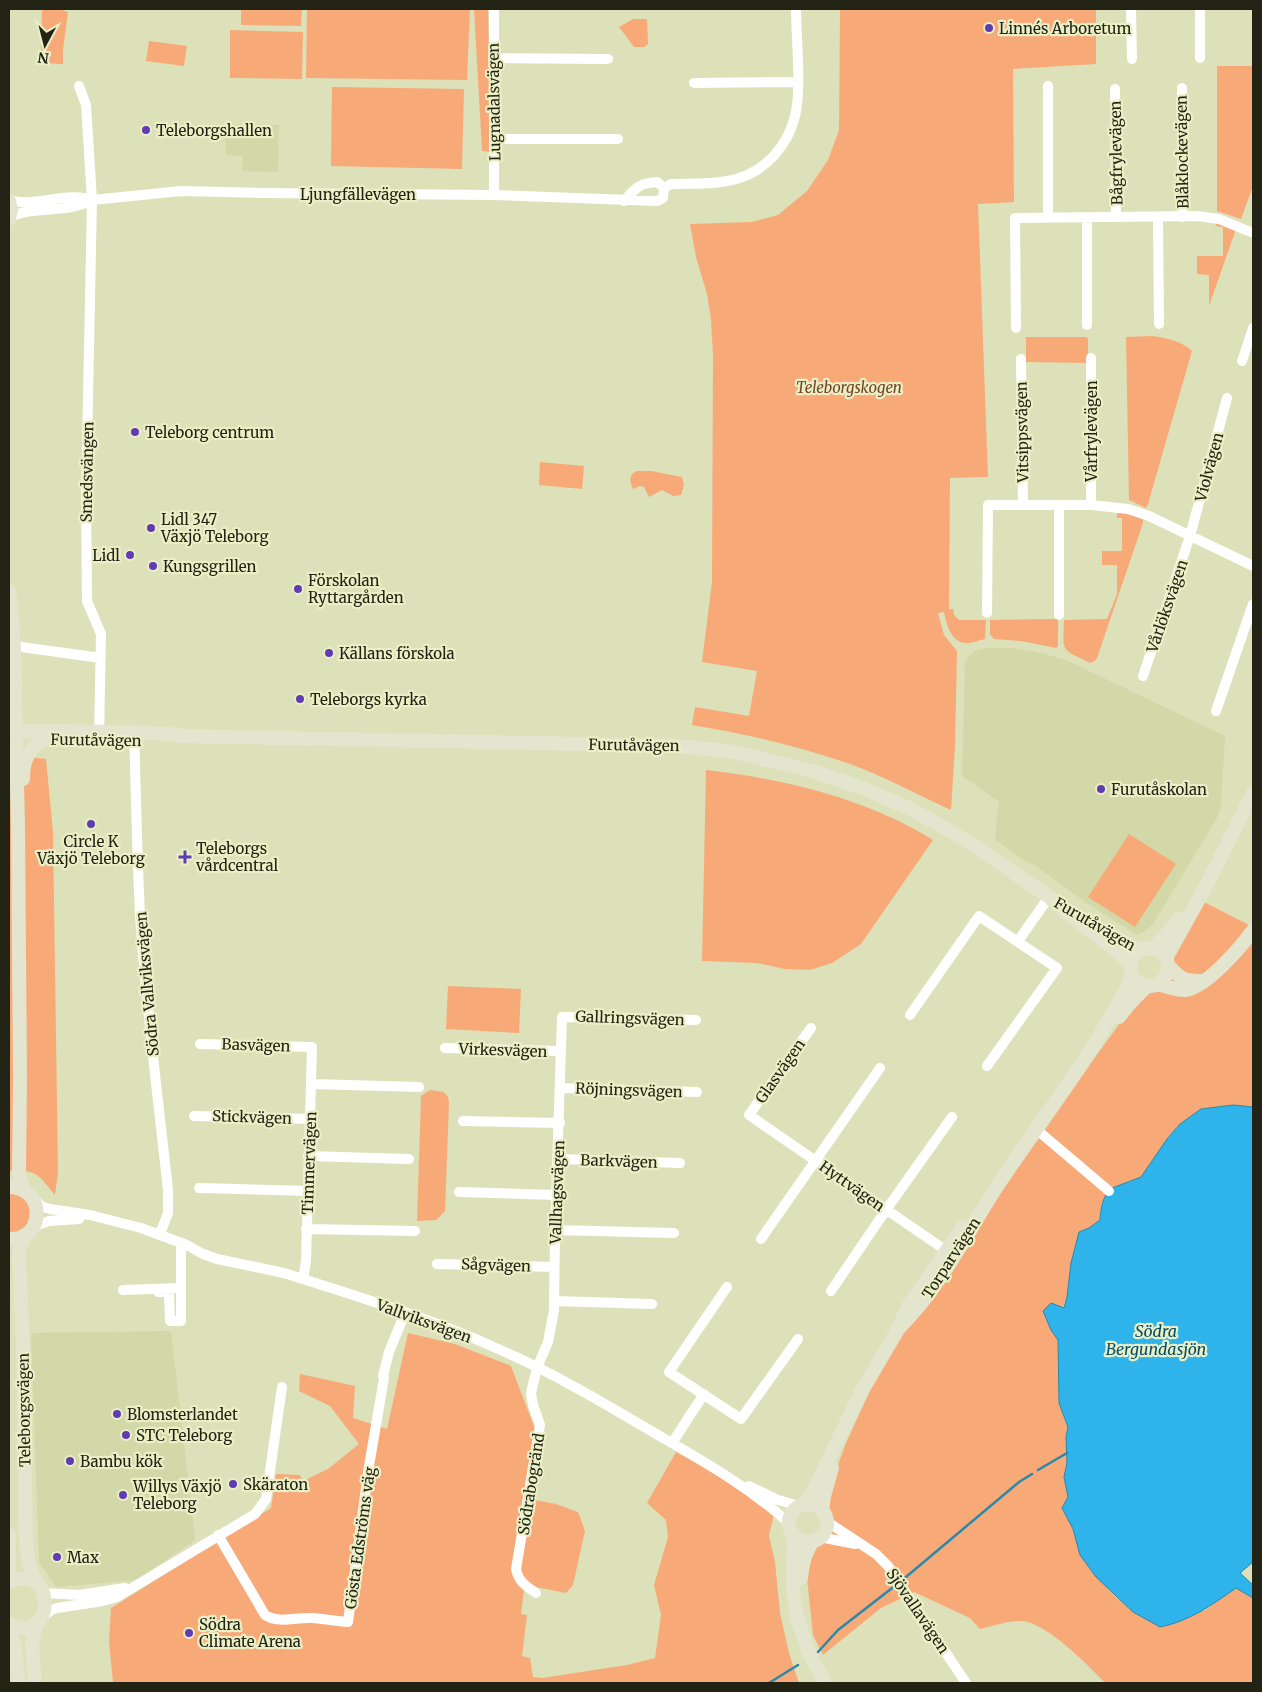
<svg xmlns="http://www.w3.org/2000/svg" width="1262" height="1692" viewBox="0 0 1262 1692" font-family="Merriweather,serif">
  <rect width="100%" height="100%" fill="#dde1b9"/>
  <path fill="#d3d8a8" d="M225,124L279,125L278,172L242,171L243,156L226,155Z
    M987,648H1013L1034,651L1066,660L1225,736L1221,806L1217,818L1153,924L1145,931L1137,935L1085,902L1036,866L1025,861L996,840L995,837L999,802L962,776L965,662L974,651Z
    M171,1331L195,1540L137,1580L56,1587L39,1562L31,1333Z"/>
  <path fill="#f8a978" d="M42,9H59L68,12L63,50V64L41,63Z
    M241,9H302L301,26L241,25Z
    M307,9H470L467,80L306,78Z
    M474,9H488L491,152L482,151Z
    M840,9H1096V64L1013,69L1014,202L978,204L988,477L950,478L949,609H953L954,615L959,620H986L985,639C979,640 971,644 965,643C951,642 946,623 944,612L938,613L944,635L957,651L955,746L951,810C918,795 885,777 850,764C798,746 746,734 692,725L695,707L749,716L757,671L702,662L712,582L713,356L711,320L707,294L696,257L690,224L752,222L778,215L807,191L828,160L839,130Z
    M633,19H647L648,44L644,47H634L619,27Z
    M230,30L303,32L302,79L230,78Z
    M149,41L187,46L184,66L146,61Z
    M1217,66H1253V186L1241,219L1217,211Z
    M332,87L464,89L462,169L331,166Z
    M1217,223L1235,230V232L1209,306V275L1197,274V256H1223V227L1215,226Z
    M1152,336C1166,338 1182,341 1192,351L1148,504L1146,508L1129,500L1126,337Z
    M1026,337H1086L1088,339V363L1026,362Z
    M540,462L584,466L582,489L539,485Z
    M637,471H651L682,477L684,485L681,495L673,496L662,490L649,497L644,487L640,486L633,489C629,480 629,475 637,471Z
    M1120,511L1143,519V523L1097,658L1095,661L1090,663C1060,648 1063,653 1064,620L1107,619L1117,594V565H1102V551H1122V518H1117V514Z
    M1058,619V646L1056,648L1021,641L994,639L990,634V620Z
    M9,755L46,759L53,832L58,1172L55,1195C37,1174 38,1170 9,1171Z
    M706,770C784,779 865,798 933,840L861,944L832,963L810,970L785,969L757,963L702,961Z
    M1129,834L1176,864L1135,927L1088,897Z
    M1202,901L1253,927V1107L1233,1105L1201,1109L1180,1124L1167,1139L1141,1177L1112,1188L1101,1205L1100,1220L1089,1228L1071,1263L1067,1297L1063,1308L1051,1330L1058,1340L1059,1403L1068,1427L1066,1437L1067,1463L1064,1477L1068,1497L1062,1508L1073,1529L1080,1555L1096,1577L1120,1601L1204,1611L1236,1588L1253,1598V1683H1105C1088,1665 1047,1623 1022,1621C1011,1620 992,1626 980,1629L970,1618L914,1592L881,1608L823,1655L813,1635L807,1578L813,1548L829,1531L831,1520L826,1508L827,1494L846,1443L870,1391L907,1328L1096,1056L1120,1023L1146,993L1159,988L1165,983L1170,977L1172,957Z
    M448,986L521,989L519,1033L446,1029Z
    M430,1090L444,1092L448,1097L449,1103L445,1211L436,1220L417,1221L421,1096Z
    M9,1191L17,1192L31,1207L27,1227L9,1235Z
    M408,1333L455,1344L511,1366L535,1429L524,1498L556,1504L578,1512L585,1531L573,1585L566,1593L531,1586L524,1590L521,1614L527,1615L522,1656L530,1658L533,1677L542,1678L627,1665L655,1658L661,1615L654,1585L668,1537L666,1520L647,1503L676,1452C710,1470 743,1491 774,1515L769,1535L775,1562L780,1613L789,1653L799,1683H113L109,1641L111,1608L271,1508L276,1474L300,1475L303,1481L328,1469L359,1444L330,1406L299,1391L300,1374L355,1386L353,1418L387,1429Z"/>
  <path fill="#2eb3eb" stroke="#2a88aa" d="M1233,1105L1253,1107V1562L1240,1573L1253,1585V1598L1236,1588C1212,1605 1190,1621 1160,1627L1133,1612L1096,1577L1080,1555L1073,1529L1062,1508L1068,1497L1064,1477L1067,1463L1066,1437L1068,1427L1059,1403L1058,1340L1051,1330L1043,1311L1051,1303L1064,1308L1067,1297L1071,1263L1079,1232L1089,1228L1100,1220C1101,1207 1102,1197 1112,1188L1141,1177L1167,1139L1180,1124L1201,1109Z"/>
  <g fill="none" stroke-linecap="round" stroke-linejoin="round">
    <path stroke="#2a88aa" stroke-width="2.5" d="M1038,1470L1067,1453
      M900,1582L1019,1482L1032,1474
      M818,1652L838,1630L896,1585
      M769,1683L798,1665"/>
    <path stroke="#fff" stroke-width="10" d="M494,9V195
      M1131,9L1132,59
      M493,58L608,59
      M1200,58V9
      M694,83L797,82
      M79,86L86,105L92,200L86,497L87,601L101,634L99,740
      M1048,86V218
      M1182,88L1183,217
      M1115,89L1116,217
      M495,139H618
      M664,188L671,184C692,183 715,185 736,179C766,171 788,145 795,116C802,88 796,39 796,9
      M9,200C36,208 65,191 92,200
      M10,217C36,205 67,214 92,200L181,191L264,193L494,195L657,201L663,198L664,188L657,182C640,183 635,188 624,201
      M1087,217V325
      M1158,217L1159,324
      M1016,328L1015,218L1197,216L1219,219L1253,233
      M1091,358V505
      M1021,359L1023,505
      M1242,361L1253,328
      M1059,506V615
      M987,613L988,505H1091L1128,509L1149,516L1253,566
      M9,644L14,646L101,658
      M1143,676L1190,536L1227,398
      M1216,711L1253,604
      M134,732C136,793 137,854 140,914C146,1007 158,1098 168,1190V1213L160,1234
      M1018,941L1049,897
      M910,1015L979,916L1057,968L987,1066
      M811,1028L749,1115L951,1254
      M200,1044L312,1047L306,1261L303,1279
      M445,1048L561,1051
      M311,1084L419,1087
      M560,1088L697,1092
      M194,1116L310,1119
      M463,1121L560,1123
      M1036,1129L1109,1191
      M308,1156L409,1159
      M558,1159L680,1163
      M199,1188L308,1191
      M459,1192L556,1195
      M34,1200L43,1207L50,1209L90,1215L141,1228L187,1245L201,1253L217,1259L284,1273L303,1279C368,1300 434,1320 496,1348C554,1373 609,1406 663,1438C707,1463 751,1489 789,1523
      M34,1226L49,1221L79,1219
      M306,1229L415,1231
      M555,1230L674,1233
      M761,1239L880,1068
      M437,1264L554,1267
      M727,1287L669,1372L741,1419L798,1339
      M123,1290L181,1288
      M831,1291L886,1210L952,1117
      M158,1292H167L169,1294L170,1321H181V1244
      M554,1301L652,1304
      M672,1443L704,1394
      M749,1486L778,1500L799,1506
      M826,1521L876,1554L888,1566L966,1683
      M218,1535L265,1615C279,1624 296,1617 312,1618C324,1619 336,1621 348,1622L369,1466L384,1378L383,1376L389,1352L405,1313
      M820,1537L855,1544
      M44,1593L79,1595L125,1588
      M536,1593C526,1586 518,1581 516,1569L540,1425L533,1405L531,1393L537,1368L548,1342L554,1310L555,1230L562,1017L696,1020
      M41,1619L51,1610L57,1608L103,1601L117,1597L255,1514L266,1499L282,1387"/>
    <path stroke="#e3e5cf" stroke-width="14" d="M9,201L11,210L9,219
      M9,592L12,616L14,652L18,825L20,1078L19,1174L24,1190
      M9,731L134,732L169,734L183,736L678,746L734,752L812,771L860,787L913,810L972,844L1049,897L1064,911L1121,954L1130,965
      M23,779C23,761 28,750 42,740
      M1105,931L1127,945L1141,950
      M1130 967a19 19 0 1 1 38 0a19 19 0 1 1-38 0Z
      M1152,949L1166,935L1179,918
      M1166,958L1204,890L1253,793
      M1168,965C1180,979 1184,981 1203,981
      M1158,984C1167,987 1176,990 1185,990C1206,988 1242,946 1253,930
      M1119,1017L1132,1001L1147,986
      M9,1187C46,1187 46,1240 9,1239
      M27,1234L20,1246L19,1258L23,1343L26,1546L30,1568L38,1585
      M898,1329C941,1287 967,1233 999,1183C1034,1129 1075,1079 1107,1023C1116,1007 1126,992 1132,976
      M789 1523a19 19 0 1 1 38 0a19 19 0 1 1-38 0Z
      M803,1505L813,1492L862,1390L898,1329L907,1308L963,1227
      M822,1511L824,1496L832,1468
      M9,1534V1571
      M793,1534L794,1541L793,1589L797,1618L809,1653L825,1683
      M801,1578C802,1564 805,1551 814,1540
      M9,1582C57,1559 56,1648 9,1624
      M9,1628L15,1647L18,1683
      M35,1683L32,1645L37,1622"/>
  </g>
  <g fill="#603bb3" stroke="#ebefc6" stroke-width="2">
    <circle cx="989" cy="28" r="5"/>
    <circle cx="146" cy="130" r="5"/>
    <circle cx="135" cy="432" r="5"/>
    <circle cx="151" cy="528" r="5"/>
    <circle cx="130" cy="555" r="5"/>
    <circle cx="153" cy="566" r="5"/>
    <circle cx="298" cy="589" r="5"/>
    <circle cx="329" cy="653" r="5"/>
    <circle cx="300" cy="699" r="5"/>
    <circle cx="1101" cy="789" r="5"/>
    <circle cx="91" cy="824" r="5"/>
    <path d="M182.5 849.5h5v5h5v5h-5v5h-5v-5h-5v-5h5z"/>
    <circle cx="117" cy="1414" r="5"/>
    <circle cx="126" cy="1435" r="5"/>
    <circle cx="70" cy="1461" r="5"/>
    <circle cx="233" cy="1484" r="5"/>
    <circle cx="123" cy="1495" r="5"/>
    <circle cx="57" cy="1557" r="5"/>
    <circle cx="189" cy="1633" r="5"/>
  </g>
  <g text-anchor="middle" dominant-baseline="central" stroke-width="4.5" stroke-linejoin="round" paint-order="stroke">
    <g font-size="15" fill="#222314" stroke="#ebefc6" text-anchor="start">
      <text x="999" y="28">Linnés Arboretum</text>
      <text x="156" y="130">Teleborgshallen</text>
      <text x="145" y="432">Teleborg centrum</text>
      <text x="161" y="519">Lidl 347<tspan x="161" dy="17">Växjö Teleborg</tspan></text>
      <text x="120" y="555" text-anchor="end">Lidl</text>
      <text x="163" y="566">Kungsgrillen</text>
      <text x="308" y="580">Förskolan<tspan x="308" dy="17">Ryttargården</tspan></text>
      <text x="339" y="653">Källans förskola</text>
      <text x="310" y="699">Teleborgs kyrka</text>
      <text x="1111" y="789">Furutåskolan</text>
      <text x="91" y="841" text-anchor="middle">Circle K<tspan x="91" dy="17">Växjö Teleborg</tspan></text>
      <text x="196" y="848">Teleborgs<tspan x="196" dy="17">vårdcentral</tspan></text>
      <text x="127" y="1414">Blomsterlandet</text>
      <text x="136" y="1435">STC Teleborg</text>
      <text x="80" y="1461">Bambu kök</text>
      <text x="243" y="1484">Skäraton</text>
      <text x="133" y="1486">Willys Växjö<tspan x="133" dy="17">Teleborg</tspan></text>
      <text x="67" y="1557">Max</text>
      <text x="199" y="1624">Södra<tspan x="199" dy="17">Climate Arena</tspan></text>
    </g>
    <g font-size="15" fill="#222314" stroke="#ebefc6">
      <text transform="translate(494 102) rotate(-91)">Lugnadalsvägen</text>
      <text transform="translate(1182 152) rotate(-91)">Blåklockevägen</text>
      <text transform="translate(1116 153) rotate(-91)">Bågfrylevägen</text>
      <text x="358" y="194">Ljungfällevägen</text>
      <text transform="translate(1091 431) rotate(-90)">Vårfrylevägen</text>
      <text transform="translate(1022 432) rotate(-91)">Vitsippsvägen</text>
      <text transform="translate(1209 467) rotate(-75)">Violvägen</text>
      <text transform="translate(87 472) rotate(-89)">Smedsvängen</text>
      <text transform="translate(1167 606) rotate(-71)">Vårlöksvägen</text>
      <text transform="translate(96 740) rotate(1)">Furutåvägen</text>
      <text transform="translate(634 745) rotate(1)">Furutåvägen</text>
      <text transform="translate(1095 924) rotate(30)">Furutåvägen</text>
      <text transform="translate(147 984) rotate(-95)">Södra Vallviksvägen</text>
      <text transform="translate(630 1018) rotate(2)">Gallringsvägen</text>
      <text transform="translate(256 1045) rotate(2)">Basvägen</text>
      <text transform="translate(503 1050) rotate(2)">Virkesvägen</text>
      <text transform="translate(780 1071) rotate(-55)">Glasvägen</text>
      <text transform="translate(629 1090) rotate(2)">Röjningsvägen</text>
      <text transform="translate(252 1117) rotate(2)">Stickvägen</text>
      <text transform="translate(619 1161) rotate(2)">Barkvägen</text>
      <text transform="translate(309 1163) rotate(-88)">Timmervägen</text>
      <text transform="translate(852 1186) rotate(35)">Hyttvägen</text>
      <text transform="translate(557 1192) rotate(-88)">Vallhagsvägen</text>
      <text transform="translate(951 1258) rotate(-57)">Torparvägen</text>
      <text transform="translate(496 1265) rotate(2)">Sågvägen</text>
      <text transform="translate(424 1321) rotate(20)">Vallviksvägen</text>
      <text transform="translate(24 1410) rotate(-91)">Teleborgsvägen</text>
      <text transform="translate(531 1484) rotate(-81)">Södrabogränd</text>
      <text transform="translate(360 1538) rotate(-82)">Gösta Edströms väg</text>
      <text transform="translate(918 1611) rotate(56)">Sjövallavägen</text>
    </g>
    <g font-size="15" font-style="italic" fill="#744425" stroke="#ebefc6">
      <text x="849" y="387">Teleborgskogen</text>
    </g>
    <g font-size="16" font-style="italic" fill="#014d69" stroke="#ebefc6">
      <text x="1156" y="1331">Södra<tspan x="1156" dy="18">Bergundasjön</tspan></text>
    </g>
  </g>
  <rect width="1262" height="1692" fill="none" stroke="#222314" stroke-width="20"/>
  <g transform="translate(45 45) rotate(187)" stroke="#ebefc6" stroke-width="4" paint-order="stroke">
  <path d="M0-4L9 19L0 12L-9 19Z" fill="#222314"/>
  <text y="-8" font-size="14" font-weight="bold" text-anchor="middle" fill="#222314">N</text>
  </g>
</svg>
